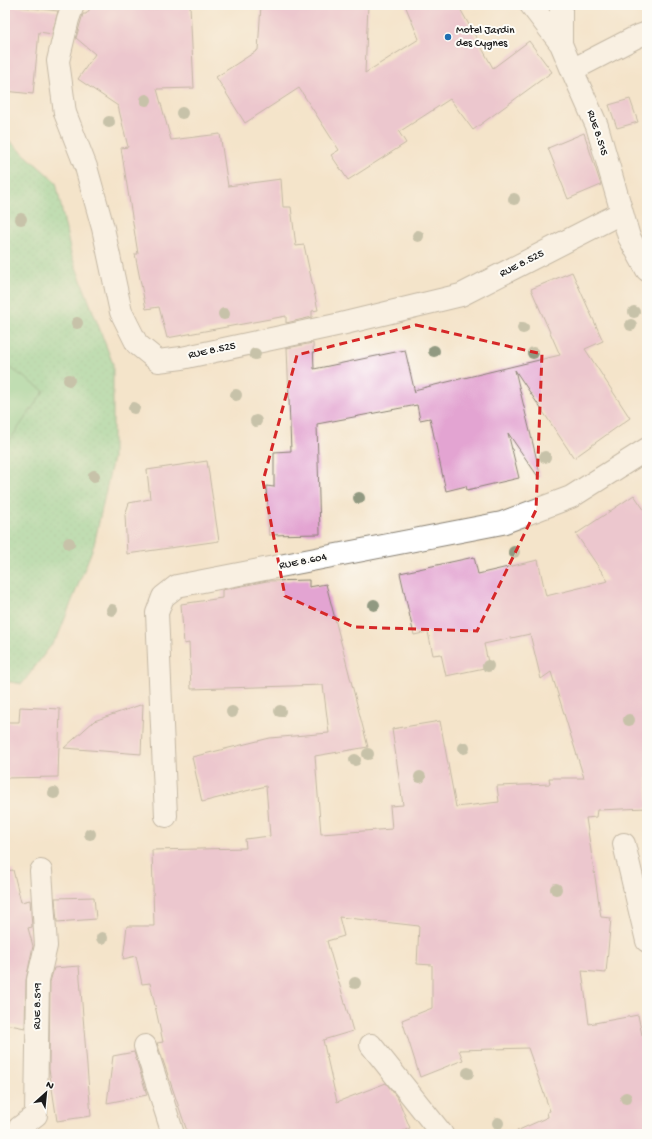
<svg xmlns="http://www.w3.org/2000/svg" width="652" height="1139" viewBox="0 0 652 1139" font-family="'Gochi Hand',sans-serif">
  <defs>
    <pattern id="grass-dots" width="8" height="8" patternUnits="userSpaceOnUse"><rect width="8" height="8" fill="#82d494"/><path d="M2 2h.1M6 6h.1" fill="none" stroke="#70b57f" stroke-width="1.8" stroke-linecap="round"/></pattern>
  </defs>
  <rect width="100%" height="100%" fill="#fdfcf7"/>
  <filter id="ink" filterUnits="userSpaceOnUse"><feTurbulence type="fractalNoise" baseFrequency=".025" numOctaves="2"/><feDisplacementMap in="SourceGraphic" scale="8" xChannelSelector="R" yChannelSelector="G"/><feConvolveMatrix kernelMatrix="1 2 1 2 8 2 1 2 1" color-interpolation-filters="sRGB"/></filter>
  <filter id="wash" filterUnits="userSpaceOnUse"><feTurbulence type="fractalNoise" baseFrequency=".012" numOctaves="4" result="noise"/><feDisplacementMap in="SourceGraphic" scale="16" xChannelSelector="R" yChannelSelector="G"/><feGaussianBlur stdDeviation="0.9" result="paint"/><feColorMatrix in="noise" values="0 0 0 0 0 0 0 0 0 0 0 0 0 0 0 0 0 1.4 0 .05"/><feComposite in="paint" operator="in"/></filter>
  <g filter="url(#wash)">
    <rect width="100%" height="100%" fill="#f4e4ca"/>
    <path fill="url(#grass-dots)" stroke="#4f7858" d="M5,137L56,182L71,254L113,364V458L94,545L58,636L22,684L5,681Z"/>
    <path fill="#82d494" stroke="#4f7858" d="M5,364L44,391L5,447Z"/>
    <g id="blocks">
      <path fill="#e3a4d2" d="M5,5L58,11L52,34L39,32L33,94L5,91Z
        M93,5H190L194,88L157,89L171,140L220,134L228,186L281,179L283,207H291L296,246L304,245L318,310L312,311V317L286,323V316L167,338L159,307L146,309L135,254H138L121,148L128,147L118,106L78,79L95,54L76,38L83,14H86Z
        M261,5H368L365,73L419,39L405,5H458L493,68L529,41L552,72L473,130L450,99L399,132L406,143L348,180L331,155L339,150L299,88L245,123L216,77L258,50Z
        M630,99L638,122L617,128L609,105Z
        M584,133L601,185L568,199L548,148Z
        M572,272L603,341L585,349L630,418L574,458L515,370L541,477L539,478L508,433L519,478L467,490L466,486L446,491L430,418L420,420L417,405L317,424L320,534L269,535L266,486L274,487V452L291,451L287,348L313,343L314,369L405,350L415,393L414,390L560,355L531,289Z
        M207,461L219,541L127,554L125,515L129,503L150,499L147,470Z
        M634,495L647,514V808L597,810L596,817L586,818L601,917L611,918L606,973L582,971L589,1024L638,1015L642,1035L647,1034V1134H510L548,1117L547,1112L550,1111L528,1048L459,1050L463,1060L420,1077L402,1020L432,1008V965L417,964L419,926L339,917L344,936L327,941L353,1031L323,1040L337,1102L386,1083L398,1099L410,1128L396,1134H188L157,1043L163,1042L150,983L142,984L136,956L123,959L127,926H154L152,850L246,848L245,839L270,836L266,786L202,802L192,757L270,738L329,733L323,685L191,689L189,643L184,644L181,604L222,598V590L267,581L309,580V587L326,584L368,747L315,756L321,834L392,829L390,806L403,805L392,729L440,721L456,807L499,802L497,786L550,784L549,778H584L551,672L541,679L530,634L484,644L489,667L446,676L441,654L433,655L428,632L414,635L400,573L474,557L478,574L538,560L546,596L608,581L576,534Z
        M143,704L141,754L64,748L94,721Z
        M20,707L60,709L58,777L5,778V722H19Z
        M13,870L21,902L30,900L32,927L28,928L33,946L26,980L25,1028L5,1024V871Z
        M94,897L96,919L57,922L55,898Z
        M79,966L91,1116L57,1121L49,1069L50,982L54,968Z
        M134,1052L147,1095L107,1103L113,1056Z"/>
    </g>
  </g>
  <g filter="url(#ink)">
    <use href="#blocks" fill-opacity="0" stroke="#888073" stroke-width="1"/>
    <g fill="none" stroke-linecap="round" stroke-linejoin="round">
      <g stroke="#888073" stroke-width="24">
        <path id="minor" d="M73,5L68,19L58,61L65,113L86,167L103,228L121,312L137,344L158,361L182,358L341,324L461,295L621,213
          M531,5L561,44L572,70L597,126L629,237L647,270
          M561,44V5
          M572,70L636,37L647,33
          M166,816L157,613L163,597L177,586L502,523L571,497L647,449
          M624,844L647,941
          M371,1045L442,1134
          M145,1046L173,1134
          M18,1134L19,1128L36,1115L38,980L46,946L41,871"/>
      </g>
      <use href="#minor" stroke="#fff" stroke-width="22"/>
    </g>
    <g fill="#919981">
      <circle cx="146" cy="100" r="6"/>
      <circle cx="182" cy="113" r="6"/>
      <circle cx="109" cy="122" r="6"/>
      <circle cx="514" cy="199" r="6"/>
      <circle cx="21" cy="219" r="6"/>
      <circle cx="418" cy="236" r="6"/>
      <circle cx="634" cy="312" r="6"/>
      <circle cx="224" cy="314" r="6"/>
      <circle cx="77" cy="323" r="6"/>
      <circle cx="631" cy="325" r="6"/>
      <circle cx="523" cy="328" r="6"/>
      <circle cx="434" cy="351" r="6"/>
      <circle cx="533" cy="353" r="6"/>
      <circle cx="255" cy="354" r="6"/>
      <circle cx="69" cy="380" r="6"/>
      <circle cx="236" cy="395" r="6"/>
      <circle cx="134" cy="408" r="6"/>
      <circle cx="256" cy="421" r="6"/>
      <circle cx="545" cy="457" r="6"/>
      <circle cx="94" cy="476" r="6"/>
      <circle cx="359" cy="498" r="6"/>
      <circle cx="69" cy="543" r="6"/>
      <circle cx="514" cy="552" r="6"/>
      <circle cx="374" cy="605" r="6"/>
      <circle cx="112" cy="610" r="6"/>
      <circle cx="488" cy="666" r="6"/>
      <circle cx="280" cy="711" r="6"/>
      <circle cx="232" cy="712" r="6"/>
      <circle cx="629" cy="720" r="6"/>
      <circle cx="464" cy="748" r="6"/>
      <circle cx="368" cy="754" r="6"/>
      <circle cx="355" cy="760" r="6"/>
      <circle cx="420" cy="777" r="6"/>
      <circle cx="54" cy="793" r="6"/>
      <circle cx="90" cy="834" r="6"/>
      <circle cx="556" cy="889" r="6"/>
      <circle cx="102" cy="938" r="6"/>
      <circle cx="355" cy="983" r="6"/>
      <circle cx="468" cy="1073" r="6"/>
      <circle cx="626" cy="1098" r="6"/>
      <circle cx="498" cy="1123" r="6"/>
    </g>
  </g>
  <path d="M0 0H652V1139H0ZM416,325L542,354L536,510L477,631L354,627L285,596L263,481L297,355Z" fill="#f4e4ca" fill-opacity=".55" fill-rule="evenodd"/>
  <path fill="none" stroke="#d62828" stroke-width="3" stroke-dasharray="8 5" stroke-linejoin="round" d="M416,325L542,354L536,510L477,631L354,627L285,596L263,481L297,355Z"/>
  <circle fill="#1f6fb2" stroke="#fdfcf7" stroke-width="1.5" cx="448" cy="37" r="4"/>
  <g text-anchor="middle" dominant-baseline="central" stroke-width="4" stroke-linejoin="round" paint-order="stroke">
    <g font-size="11" fill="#1c1c1c" stroke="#fdfcf7" text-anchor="start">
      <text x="456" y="31">Motel Jardin<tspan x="456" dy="13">des Cygnes</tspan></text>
    </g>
    <g font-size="11" fill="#1c1c1c" stroke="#fdfcf7">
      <text transform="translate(597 133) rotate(72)">RUE 8.515</text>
      <text transform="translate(522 264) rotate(-27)">RUE 8.525</text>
      <text transform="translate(212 351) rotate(-12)">RUE 8.525</text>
      <text transform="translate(303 562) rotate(-11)">RUE 8.604</text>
      <text transform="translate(38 1006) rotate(-89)">RUE 8.519</text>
    </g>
  </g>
  <rect width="652" height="1139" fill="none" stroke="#fdfcf7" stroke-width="20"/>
  <g transform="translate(46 1093) rotate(27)" stroke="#fdfcf7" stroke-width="3" paint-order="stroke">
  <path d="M0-3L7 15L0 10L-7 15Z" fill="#1c1c1c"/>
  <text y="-6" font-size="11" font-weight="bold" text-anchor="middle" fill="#1c1c1c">N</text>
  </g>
</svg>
